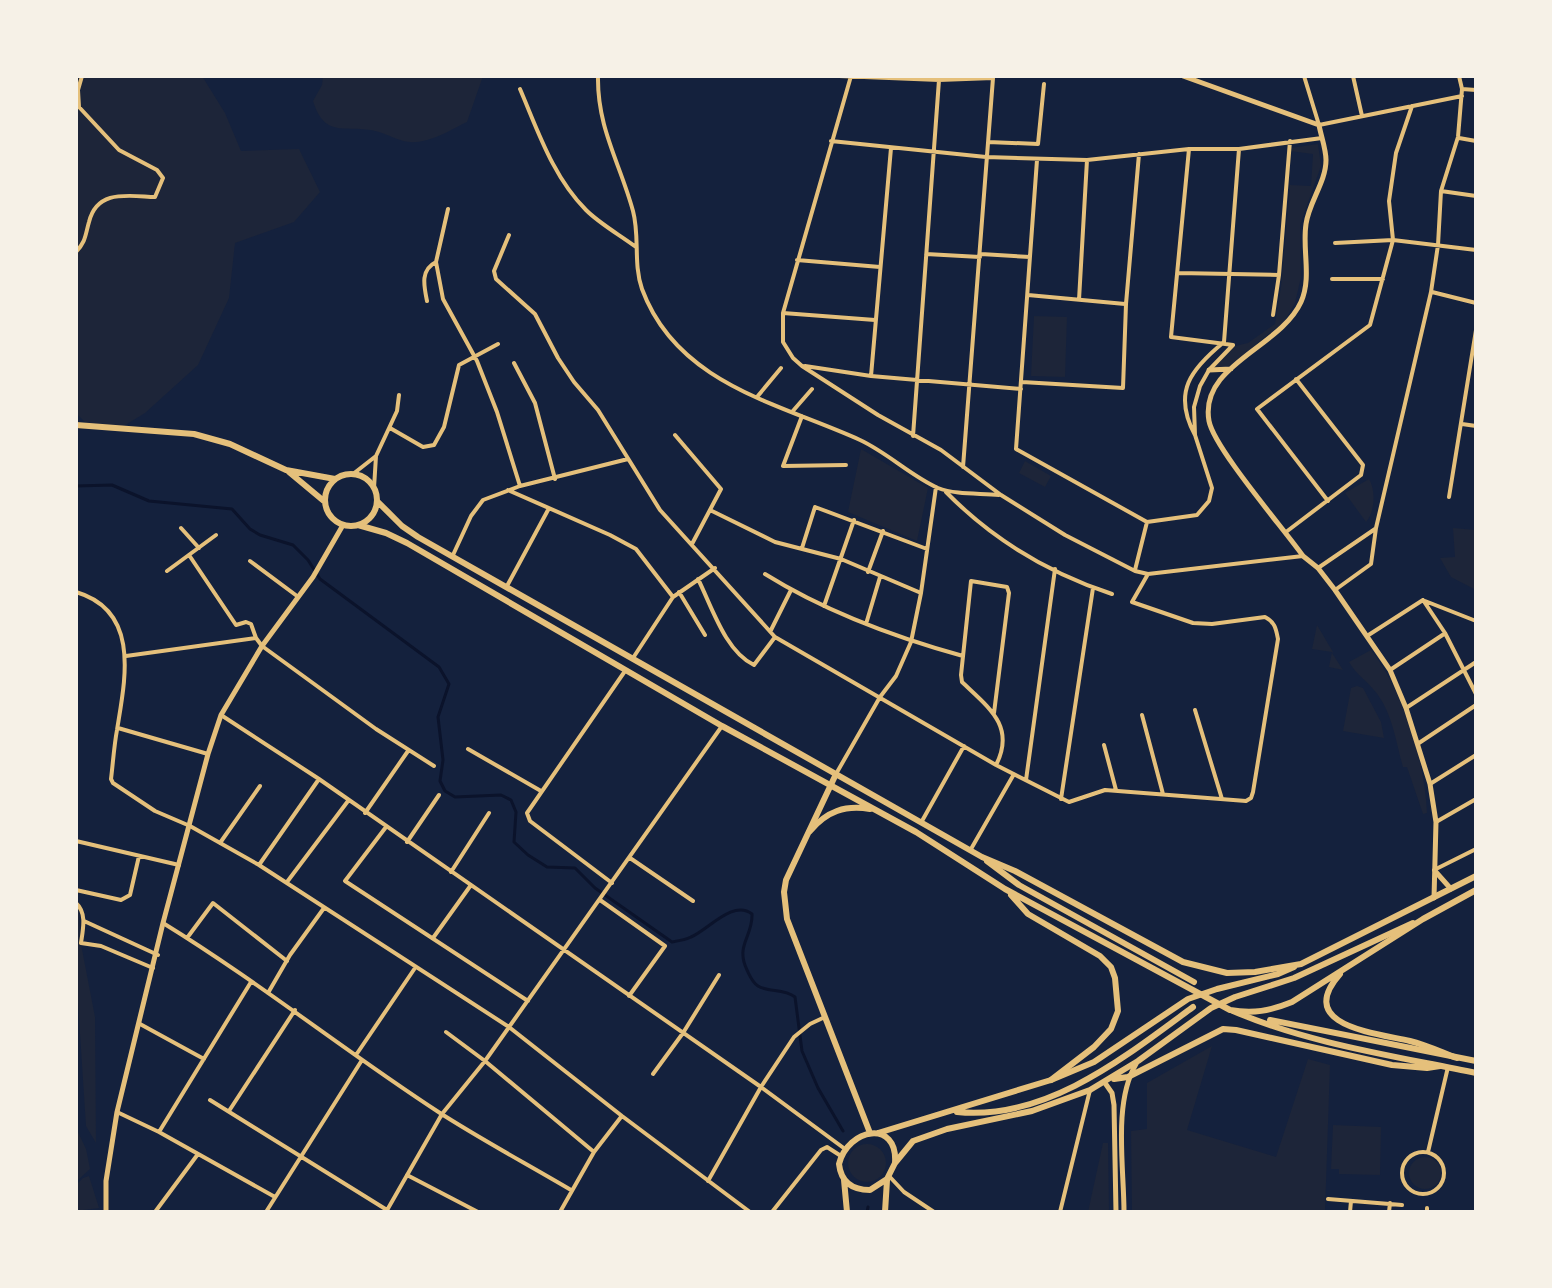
<svg xmlns="http://www.w3.org/2000/svg" width="1552" height="1288" viewBox="0 0 1552 1288" font-family="Arial,sans-serif">
  <rect width="100%" height="100%" fill="#14213d"/>
  <path fill="#1d2539" d="M76,76H202L225,113L241,151L299,149L320,192L294,222L235,243L229,298L198,365L145,413L122,427H90L76,413Z
    M323,76H483L467,122C454,128 440,137 427,140C404,146 398,138 379,132C349,123 325,141 313,101L322,85Z
    M1318,144L1321,166L1300,225L1301,277L1295,303L1284,322L1229,366L1212,368L1235,346L1248,343L1275,324L1281,287L1290,185L1311,186L1313,154L1290,151V148Z
    M1034,316L1067,317L1065,377L1031,376Z
    M861,449L928,488L917,541L848,512Z
    M1025,461L1051,476L1045,487L1019,473Z
    M1369,479C1376,490 1375,512 1366,522L1345,493Z
    M1453,528L1476,530V590L1451,577L1440,558L1455,557Z
    M1317,625L1333,652L1332,653L1343,670L1329,667L1332,652L1312,649Z
    M1371,650C1403,691 1425,761 1427,813L1423,814L1407,767H1403C1396,743 1393,716 1378,695C1369,682 1356,675 1349,662Z
    M1357,686L1363,688L1381,722L1384,738L1343,731L1351,688Z
    M76,905L79,908L80,939L95,1017L96,1143L86,1126L76,972Z
    M1212,1046L1187,1130L1276,1157L1308,1059L1330,1065L1325,1212H1132L1131,1131L1147,1129V1083Z
    M1333,1125L1381,1127L1380,1175L1339,1174V1169H1331Z
    M78,1132L86,1149L90,1169L78,1180Z
    M1103,1143H1108L1109,1212H1088Z
    M848 1163a19 19 0 1 1 38 0a19 19 0 1 1-38 0Z
    M1409 1173a16 16 0 1 1 32 0a16 16 0 1 1-32 0Z
    M89,1176L99,1208L76,1211V1185L83,1178Z"/>
  <g fill="none" stroke-linecap="round" stroke-linejoin="round">
    <path stroke="#0b132b" stroke-width="3" d="M76,486L112,485L149,501L232,509L250,529L260,535L293,545L308,560L320,579L439,667L449,684L438,717L443,760L440,781L445,791L455,797L501,795L511,800L516,812L514,842L528,855L547,867L575,868L595,888L672,942C678,941 685,940 691,937C708,930 733,899 752,914C753,937 735,945 747,970C750,976 752,982 758,986C769,993 783,988 795,997L802,1051L818,1088L843,1131
      M867,1212L868,1207"/>
    <path stroke="#e5c07b" stroke-width="4" d="M598,76C597,128 620,163 633,211C640,237 633,263 642,289C677,384 778,403 860,440C888,453 911,476 938,488C956,495 980,493 999,495
      M839,76L939,80L993,78L963,467
      M851,76L783,313V342L793,358L802,366L878,415L941,450L1001,495L1065,535L1135,571L1148,574L1303,556
      M1304,76L1319,125L1462,96
      M1353,76L1362,116
      M520,89C538,131 553,177 586,210C600,224 620,235 636,247
      M1462,89L1476,90
      M1459,138L1476,141
      M831,141L986,157L1087,160L1189,149H1239L1322,138
      M988,142L1038,144L1044,84
      M1189,149L1171,337L1233,345
      M1037,160L1016,449L1147,522
      M1441,191L1476,196
      M448,209L436,262L443,299L477,361L497,412L520,486
      M509,235L494,271L496,279L535,314L558,358L574,382L598,410L660,510L775,637L996,765L1069,802L1105,790L1246,801L1251,798L1253,792L1278,639C1276,629 1275,622 1265,617L1212,624L1193,623L1132,602L1148,574
      M1335,243L1393,240L1476,250
      M76,252C86,241 85,236 89,222C97,189 128,196 155,197L163,178L157,170L119,150L79,107L78,90L82,76
      M926,254L980,257
      M981,254L1030,257
      M797,260L880,267
      M1178,273L1279,275
      M1332,279H1383
      M1432,292L1476,303
      M1028,295L1125,304
      M1079,300L1087,160
      M427,301C424,286 420,270 436,262
      M783,313L875,320
      M1273,315L1279,275L1290,141
      M514,363L535,403L555,479
      M805,366L871,376L1021,389
      M871,376L891,148
      M1022,382L1123,388L1126,304L1139,154
      M757,397L781,368
      M792,412L812,389
      M802,416L783,466L846,465
      M1462,424L1476,426
      M390,428L423,447L434,445L444,427L459,365L498,344
      M675,435L721,489L692,544
      M1195,435C1172,392 1191,369 1224,342L1239,149
      M913,436L939,80
      M353,474L376,456
      M374,488L376,456L397,411L399,395
      M508,490L610,535L636,549L673,597
      M946,492C992,539 1049,573 1112,594
      M1449,497L1476,330
      M1328,501L1257,409L1370,325L1393,240L1389,201L1396,153L1412,106
      M710,510L775,542L841,559L921,593
      M1147,522L1197,515L1209,501L1212,488L1195,435L1194,407L1200,386L1209,370L1233,345
      M181,528L199,548
      M1286,532L1361,475L1363,465L1296,379
      M802,548L815,507L927,549
      M189,555L236,625L246,622L251,624L256,638
      M453,555L471,516L483,500L520,486L628,459
      M250,561L297,596
      M1318,568L1375,529
      M1135,570L1147,522
      M167,571L216,535
      M868,572L883,531
      M765,574C826,612 894,637 963,656
      M698,579C712,607 725,651 754,665L775,637
      M507,586L548,510
      M1335,590L1371,564L1376,528L1431,292L1438,245L1441,191L1458,137L1462,89L1459,76
      M76,592C141,611 125,680 117,730C114,746 113,763 111,779L113,783L155,811L190,826L259,865L509,1027L622,1116L750,1212
      M679,592L705,635
      M1423,600L1445,633L1476,694
      M1425,601L1476,621
      M824,606L854,520
      M866,624L880,577
      M771,630L791,590
      M1367,636L1423,600
      M126,656L256,638L262,646L376,729L434,766
      M633,658L673,597L715,568
      M1390,670L1444,634
      M1406,708L1476,662
      M1195,710L1222,799
      M994,713L1009,593L1007,587L971,581L961,675L962,682C988,707 1016,726 996,765
      M221,715L319,779L761,1087L845,1149
      M1142,715L1163,794
      M118,728L208,754
      M1419,743L1476,705
      M1104,745L1116,790
      M468,749L541,791
      M836,774L880,697L896,676L911,642L921,593L936,487
      M1026,780L1055,569
      M1430,784L1476,755
      M1061,799L1093,588
      M365,813L408,751
      M922,821L964,746
      M1436,822L1476,799
      M386,827L345,881L528,1001
      M76,841L179,865
      M407,842L439,795
      M220,843L260,786
      M971,849L1014,774
      M630,858L693,901
      M259,865L319,779
      M1434,870L1476,849
      M451,872L489,813
      M287,882L348,801
      M612,883L530,821L527,813L625,671
      M76,890L121,900L130,895L139,856
      M600,900L665,946L629,996
      M76,903C87,913 83,929 81,943L101,946L153,968
      M84,921L158,955
      M163,923C259,982 346,1052 440,1113C482,1140 527,1164 571,1190
      M187,938L213,903L287,961
      M433,938L471,885
      M268,993L290,955L324,908
      M140,1024L204,1059
      M446,1032L485,1061L594,1152
      M356,1055L415,968
      M653,1074L683,1033L719,975
      M210,1100L387,1210
      M76,1110V1175
      M229,1111L295,1010
      M117,1112L159,1132L275,1197
      M159,1132L251,982
      M1402 1173a21 21 0 1 1 42 0a21 21 0 1 1-42 0Z
      M1428,1152L1448,1067
      M407,1175L478,1212
      M889,1176L904,1192L934,1212
      M708,1181L761,1087L794,1037L810,1024L825,1017
      M1328,1199L1402,1205
      M155,1212L198,1154
      M266,1212L362,1060
      M386,1212L442,1114L485,1061L722,726
      M560,1212L594,1152L621,1117
      M772,1212L821,1150L827,1147L841,1156
      M1060,1212L1090,1090
      M1350,1212L1351,1201
      M1389,1212L1390,1203
      M1427,1212V1208"/>
    <path stroke="#e5c07b" stroke-width="5" d="M1183,76L1319,125C1321,136 1326,149 1326,160C1326,182 1309,202 1306,224C1302,250 1312,277 1301,302C1280,348 1199,365 1209,421C1214,448 1284,529 1303,556L1318,568L1335,590L1390,670L1406,708L1430,784L1436,822L1434,898
      M1209,370L1231,369
      M1435,871L1451,889
      M1105,1083L1112,1093L1114,1105L1116,1212
      M106,1212V1181L117,1112L163,923L208,754L221,715L262,646L313,577L343,525
      M1124,1212C1124,1167 1113,1103 1136,1064"/>
    <path stroke="#e5c07b" stroke-width="6" d="M836,774L786,880L784,892L787,919L870,1133
      M987,861L1019,885L1194,982
      M1233,1011C1310,1044 1395,1056 1476,1073
      M1270,1020L1476,1061
      M1114,1079L1128,1077L1223,1029L1236,1030L1392,1065L1427,1068L1440,1066
      M957,1112C1046,1121 1125,1057 1193,1007
      M878,1133L1051,1080L1094,1062L1188,999L1217,989L1278,974L1294,967
      M895,1163C898,1119 848,1128 839,1164C841,1182 852,1190 870,1190L887,1179L895,1163L913,1141L947,1129L1032,1111L1090,1090L1138,1061L1211,1008L1235,997L1294,978L1413,923
      M844,1180L847,1212
      M885,1212L887,1180"/>
    <path stroke="#e5c07b" stroke-width="6" d="M76,425L194,434L230,444L286,470L335,479
      M289,472L325,502
      M325 500a26 26 0 1 1 52 0a26 26 0 1 1-52 0Z
      M377,501L402,526L418,537L982,857L1015,871L1183,962L1227,973L1255,972L1301,964L1476,876
      M358,525L386,533L407,543L722,726L916,832L1005,889L1230,1010C1253,1014 1270,1011 1292,1002L1423,919L1476,890
      M810,831C827,811 845,805 870,809
      M1011,895L1028,914L1100,956L1111,967L1115,978L1118,1011L1111,1029L1094,1047L1051,1080
      M1340,974C1294,1026 1376,1033 1410,1041C1426,1045 1441,1052 1457,1058"/>
  </g>
  <rect width="1552" height="1288" fill="none" stroke="#f6f1e7" stroke-width="156"/>
</svg>
